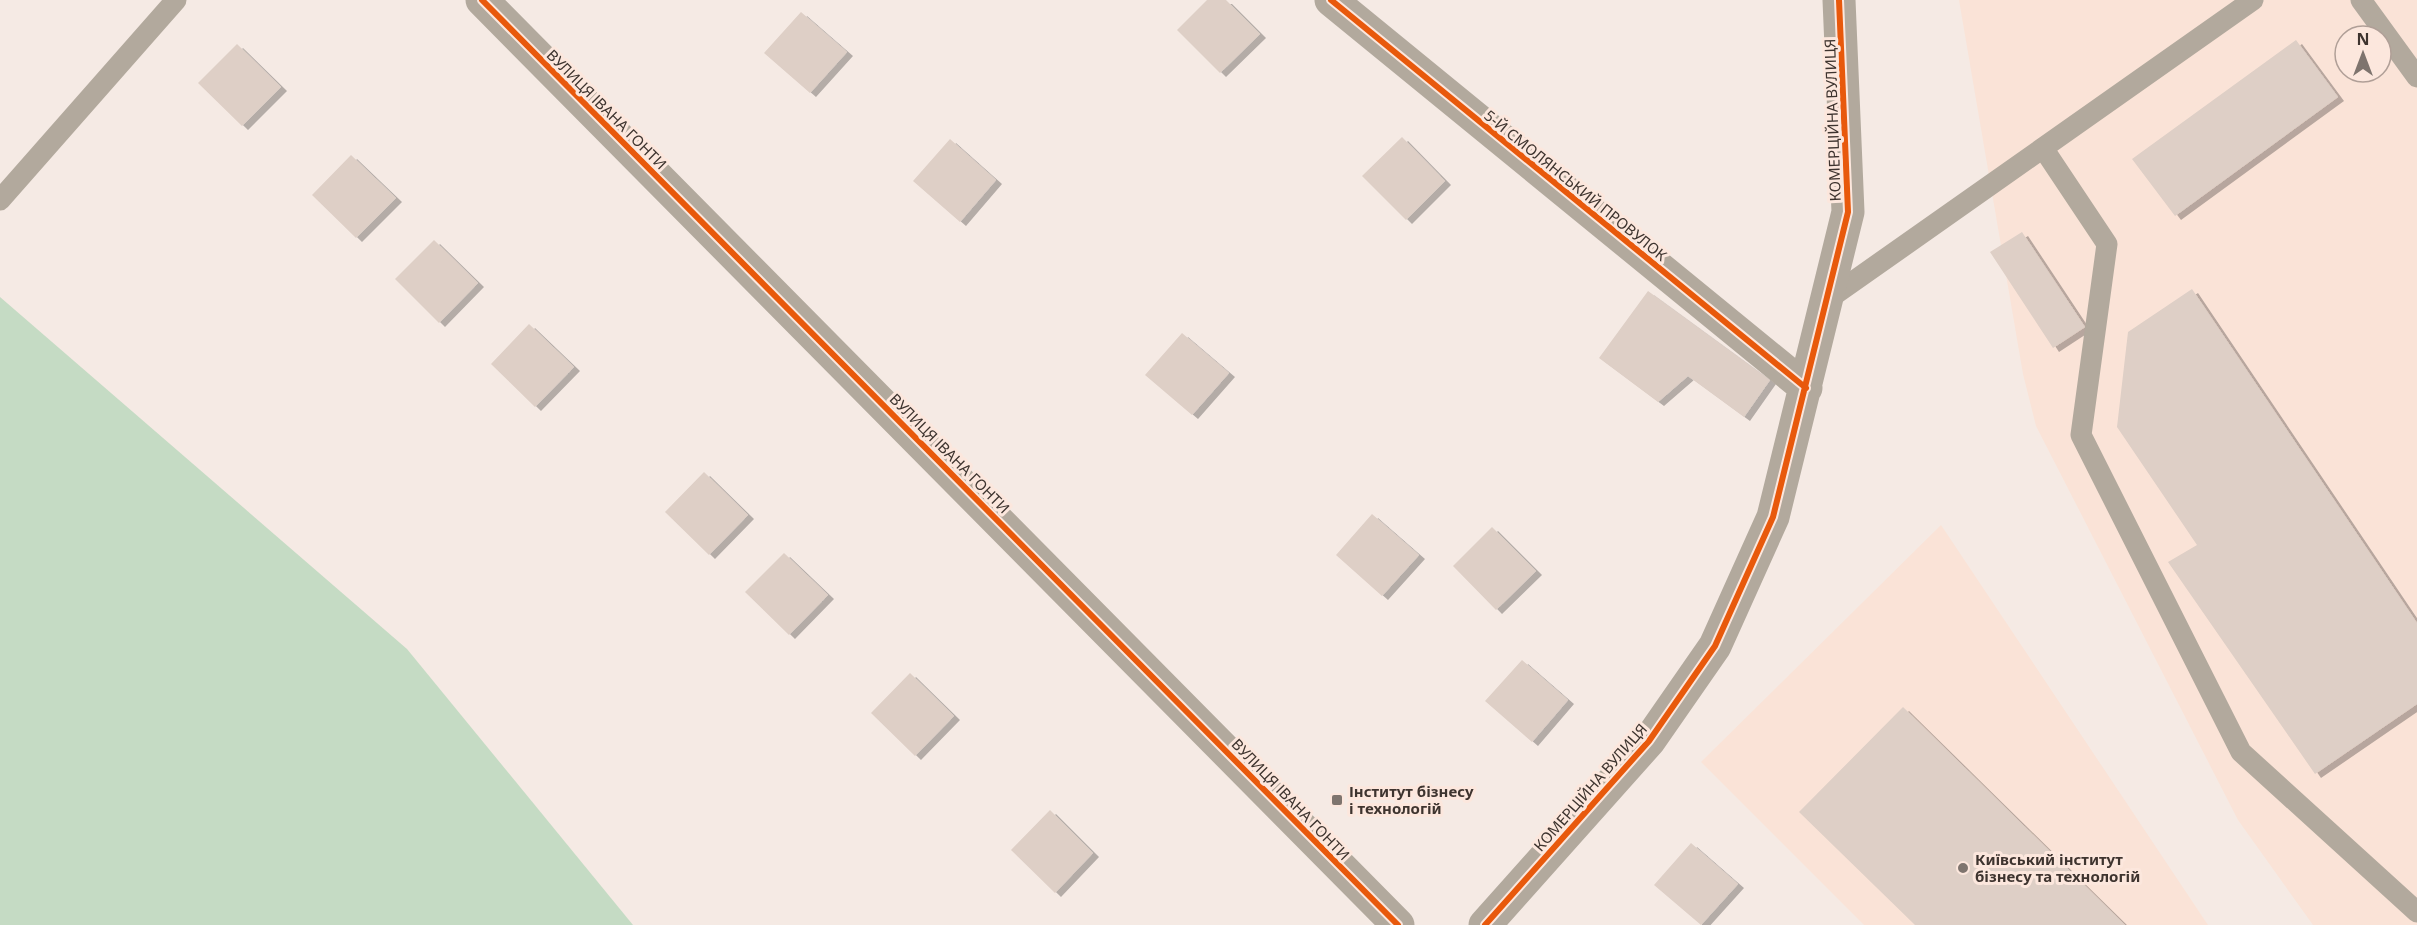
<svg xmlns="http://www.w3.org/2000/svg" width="2417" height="925" viewBox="0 0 2417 925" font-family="'Noto Sans',sans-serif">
  <defs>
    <filter id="shadow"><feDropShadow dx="6" dy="4" stdDeviation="0" flood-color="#0004"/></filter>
  </defs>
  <rect width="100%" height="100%" fill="#f5eae4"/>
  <path fill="#fae3d7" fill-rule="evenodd" d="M1959,0H2417V925H2313L2238,820L2036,426L2023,374ZM2345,36H2381V72H2345Z
    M1941,525L2208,925H1864L1701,762Z"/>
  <path fill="#c5dbc4" d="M0,297L407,649L633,925H0Z"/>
  <path fill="#decfc6" filter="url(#shadow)" d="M1207,0H1226L1260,34L1220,73L1177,30Z
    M801,12L847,52L810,93L764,53Z
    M2296,40L2338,97L2175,216L2132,159Z
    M237,44L281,87L242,126L198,83Z
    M1402,137L1445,181L1406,220L1362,176Z
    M950,139L996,180L960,222L913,181Z
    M351,155L396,198L356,238L312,195Z
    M2022,232L2085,327L2053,348L1990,252Z
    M434,240L478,283L439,323L395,279Z
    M2192,289L2417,623V704L2315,774L2168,562L2197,545L2117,427L2128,332Z
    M1648,291L1770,380L1744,417L1688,376L1658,402L1599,358Z
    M529,324L574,367L535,407L491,364Z
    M1182,333L1229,373L1192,415L1145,375Z
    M704,472L748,515L709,555L665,512Z
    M1372,514L1419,555L1382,596L1336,555Z
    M1492,527L1536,571L1496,610L1453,566Z
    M784,553L828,595L789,635L745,592Z
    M1522,660L1568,700L1532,742L1485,701Z
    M910,673L954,716L915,756L871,713Z
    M1903,707L2125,925H1915L1799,812Z
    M1050,810L1093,853L1055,893L1011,850Z
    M1691,843L1738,884L1701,925L1654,885Z"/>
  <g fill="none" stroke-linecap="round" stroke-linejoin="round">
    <path stroke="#b2a99d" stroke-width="21" d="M2361,0L2417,77
      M2043,148L2107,244L2081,435L2241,752L2417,912
      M0,200L176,0
      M1827,300L2253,0"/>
    <path stroke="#b2a99d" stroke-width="33" d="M1331,0L1806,388
      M1485,925L1649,741L1715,646L1773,517L1848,212L1839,0"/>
    <path stroke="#b2a99d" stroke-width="33" d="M482,0L1398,925"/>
    <g stroke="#fce7dd" stroke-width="10">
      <path id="cycleway" d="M482,0L1398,925
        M1331,0L1806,388
        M1485,925L1649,741L1715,646L1773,517L1848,212L1839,0"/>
    </g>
    <use href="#cycleway" stroke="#e8590c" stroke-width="6"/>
  </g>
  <g fill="#7e746e" stroke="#fce7dd" stroke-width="2">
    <rect x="1331" y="794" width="12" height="12" rx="3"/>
    <circle cx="1963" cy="868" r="6"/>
  </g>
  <g text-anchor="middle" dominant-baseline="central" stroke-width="6" stroke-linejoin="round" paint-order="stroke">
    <g font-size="15" fill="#3e342f" stroke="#fce7dd">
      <text transform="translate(607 109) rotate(45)">ВУЛИЦЯ ІВАНА ГОНТИ</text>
      <text transform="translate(1832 120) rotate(-92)">КОМЕРЦІЙНА ВУЛИЦЯ</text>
      <text transform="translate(1576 185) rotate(39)">5-Й СМОЛЯНСЬКИЙ ПРОВУЛОК</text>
      <text transform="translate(950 453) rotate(45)">ВУЛИЦЯ ІВАНА ГОНТИ</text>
      <text transform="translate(1590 787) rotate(-49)">КОМЕРЦІЙНА ВУЛИЦЯ</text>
      <text transform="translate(1291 799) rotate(46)">ВУЛИЦЯ ІВАНА ГОНТИ</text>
    </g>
    <g font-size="15" font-weight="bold" fill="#3e342f" stroke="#fce7dd" text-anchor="start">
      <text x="1349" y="791">Інститут бізнесу<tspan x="1349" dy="17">і технологій</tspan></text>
      <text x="1975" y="859">Київський інститут<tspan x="1975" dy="17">бізнесу та технологій</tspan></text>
    </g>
  </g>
  <g transform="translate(2363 54)"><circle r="28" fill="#fce7dd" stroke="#b09f97" stroke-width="1.5"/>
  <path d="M0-4.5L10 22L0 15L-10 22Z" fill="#7e746e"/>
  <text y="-9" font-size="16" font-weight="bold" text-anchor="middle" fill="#3e342f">N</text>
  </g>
</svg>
